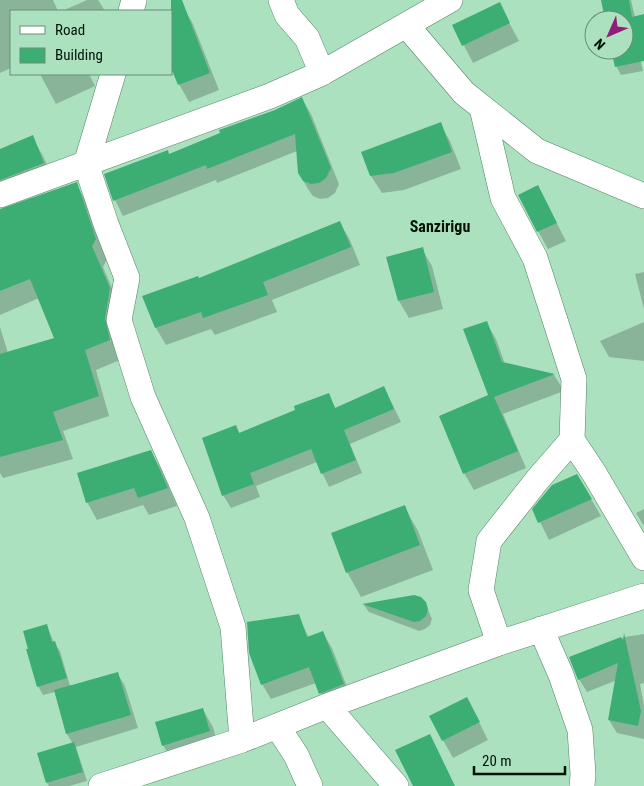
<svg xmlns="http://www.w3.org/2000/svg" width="644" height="786" viewBox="0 0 644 786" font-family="'Roboto Condensed',sans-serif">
  <rect width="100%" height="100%" fill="#ace1c0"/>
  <path fill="#0003" d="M0,0H53L58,11H11V68L0,73Z
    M87,0H98L105,11H62Z
    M602,0H631L635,17L644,16V49L638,50L643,71L621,75L616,66L612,50H624V20H606Z
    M499,4L519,41L473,63L454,26Z
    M183,7L193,24L219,90L189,102L179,84Z
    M40,74H89L95,86L56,104Z
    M302,99L311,114L339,184L335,193L328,198L320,199L313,196L308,189L299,173L297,151L217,183L216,180L123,216L115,200L106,175L169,155Z
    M440,124L450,141L461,169L404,190L382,193L371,176Z
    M32,137L43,156L55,183L0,205V150Z
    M76,184L87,203L107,259L103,267L121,309L120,360L96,370L109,416L63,431L73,459L3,478L0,473V327L8,353L56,339L39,298L0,315V210Z
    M538,187L566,241L548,249L538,231Z
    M340,223L350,240L360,265L272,300L277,312L215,335L211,329L166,345L156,328L144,297L198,279Z
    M422,249L432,266L443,309L409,318L399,301Z
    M644,272V309L635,274Z
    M486,322L496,339L505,364L554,375L564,391L503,414L526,468L474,490L464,473L490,396Z
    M644,322V361L609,357L600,341Z
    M384,387L401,422L350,444L362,473L329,487L317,462L256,486L260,497L231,508L223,495L235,426L240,434L297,411L328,394L336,409Z
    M151,452L161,469L177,506L149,515L143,505L97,520L87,502Z
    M591,499L601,516L549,540L534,510Z
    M404,506L418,531L433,570L361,597L347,572Z
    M644,509V526L636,513Z
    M425,603L432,619L430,625L425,629L419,631L369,612L364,605Z
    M298,615L309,638L323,633L332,648L352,700L329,709L316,683L271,699L262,684Z
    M47,626L54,643L60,651L70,686L117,673L125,686L138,728L76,747L87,781L69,786H49L47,783L73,744L67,734L55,692L43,695L38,686Z
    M644,634V683L640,684L644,706V739L617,733L609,720L617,680L587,692L579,679L571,658L625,637Z
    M203,710L213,727L219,749L173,762L163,745Z
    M476,716L488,740L453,758L443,740Z"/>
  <path fill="#3cae74" d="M171,0H182L210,73L178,85L171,68Z
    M601,0H629L632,17L644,14V61L615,67L611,50H624V20H605Z
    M500,2L510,23L462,46L452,25Z
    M302,97L331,168L326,178L319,183L311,184L303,181L298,173L295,134L207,169L206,165L113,201L104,174L168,150L169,154L220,133L219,130L275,110Z
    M441,122L452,152L394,173L370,176L361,152Z
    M33,135L44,163L0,180V149Z
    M77,182L96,239L92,246L110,288L105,318L110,340L85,350L99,396L53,412L63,440L0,457V354L54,338L30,279L0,291V209Z
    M538,185L557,223L537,232L518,195Z
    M340,221L351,247L263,282L268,295L203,318L201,312L155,328L142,296L198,276L199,278Z
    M423,247L434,292L398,301L386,257Z
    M487,321L502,362L555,374L494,397L518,451L463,474L439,416L488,395L463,329Z
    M384,386L394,409L344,430L356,460L321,474L311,449L250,473L254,484L222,496L202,438L236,425L239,433L295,410L294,406L329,393L335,408Z
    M151,450L168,488L138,498L134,488L86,503L77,473Z
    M577,474L592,499L538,523L532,509L552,485Z
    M405,505L420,545L346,573L331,533Z
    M414,595L421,597L426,602L428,609L426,616L420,621L414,622L362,604Z
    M299,614L307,637L323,631L344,684L319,694L309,667L261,685L249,653L247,622Z
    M47,624L52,642L55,641L67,678L37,687L26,649H28L23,631Z
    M624,633L641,711L638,726L608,720L618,663L578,680L569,657L621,637L623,641Z
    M118,672L131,715L66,734L54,690Z
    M467,697L480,722L442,741L429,716Z
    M203,708L210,731L162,746L155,722Z
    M430,734L455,786H413L395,750Z
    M74,742L83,772L46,783L37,753Z"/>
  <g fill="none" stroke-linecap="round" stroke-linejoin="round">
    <g stroke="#528466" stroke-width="26">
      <path id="street" d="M281,0L287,15L307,38L322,73
        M131,11L134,0
        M407,26L464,93L537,151L644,196
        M113,74L86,164L106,224L127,278L119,320L143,397L197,518L233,627L242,740
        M482,108L503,198L535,258L574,379L572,440L538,479L489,541L481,590L499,643
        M0,195L270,96L322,73L450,0
        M572,440L594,473L644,558
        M541,629L561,675L580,730L583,774L582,786
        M327,706L396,786
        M277,726L296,755L310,786
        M101,786L242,740L327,706L499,643L644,596"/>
    </g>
    <use href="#street" stroke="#fff" stroke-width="25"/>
  </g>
  <g text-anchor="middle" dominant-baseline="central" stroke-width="4" stroke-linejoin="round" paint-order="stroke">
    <g font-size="16" font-weight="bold" fill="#011207" stroke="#ace1c0">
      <text x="440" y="226">Sanzirigu</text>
    </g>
  </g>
  <rect x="10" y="10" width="162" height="65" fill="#ace1c0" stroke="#688e76"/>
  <rect x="20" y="26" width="25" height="8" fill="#ffffff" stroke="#688e76"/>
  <text x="55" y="35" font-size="15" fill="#011207">Road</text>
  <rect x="20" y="48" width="25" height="15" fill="#3cae74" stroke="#688e76"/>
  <text x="55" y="60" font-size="15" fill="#011207">Building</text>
  <g transform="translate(609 35) rotate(225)"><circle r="24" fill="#ace1c0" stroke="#688e76"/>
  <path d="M0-4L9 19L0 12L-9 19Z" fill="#911c7b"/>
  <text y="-8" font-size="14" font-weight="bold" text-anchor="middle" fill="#011207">N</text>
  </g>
  <path d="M474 766v8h91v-8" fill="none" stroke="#011207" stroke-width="2.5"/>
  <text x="482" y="766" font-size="15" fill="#011207" stroke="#ace1c0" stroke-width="4" paint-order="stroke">20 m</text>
</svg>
